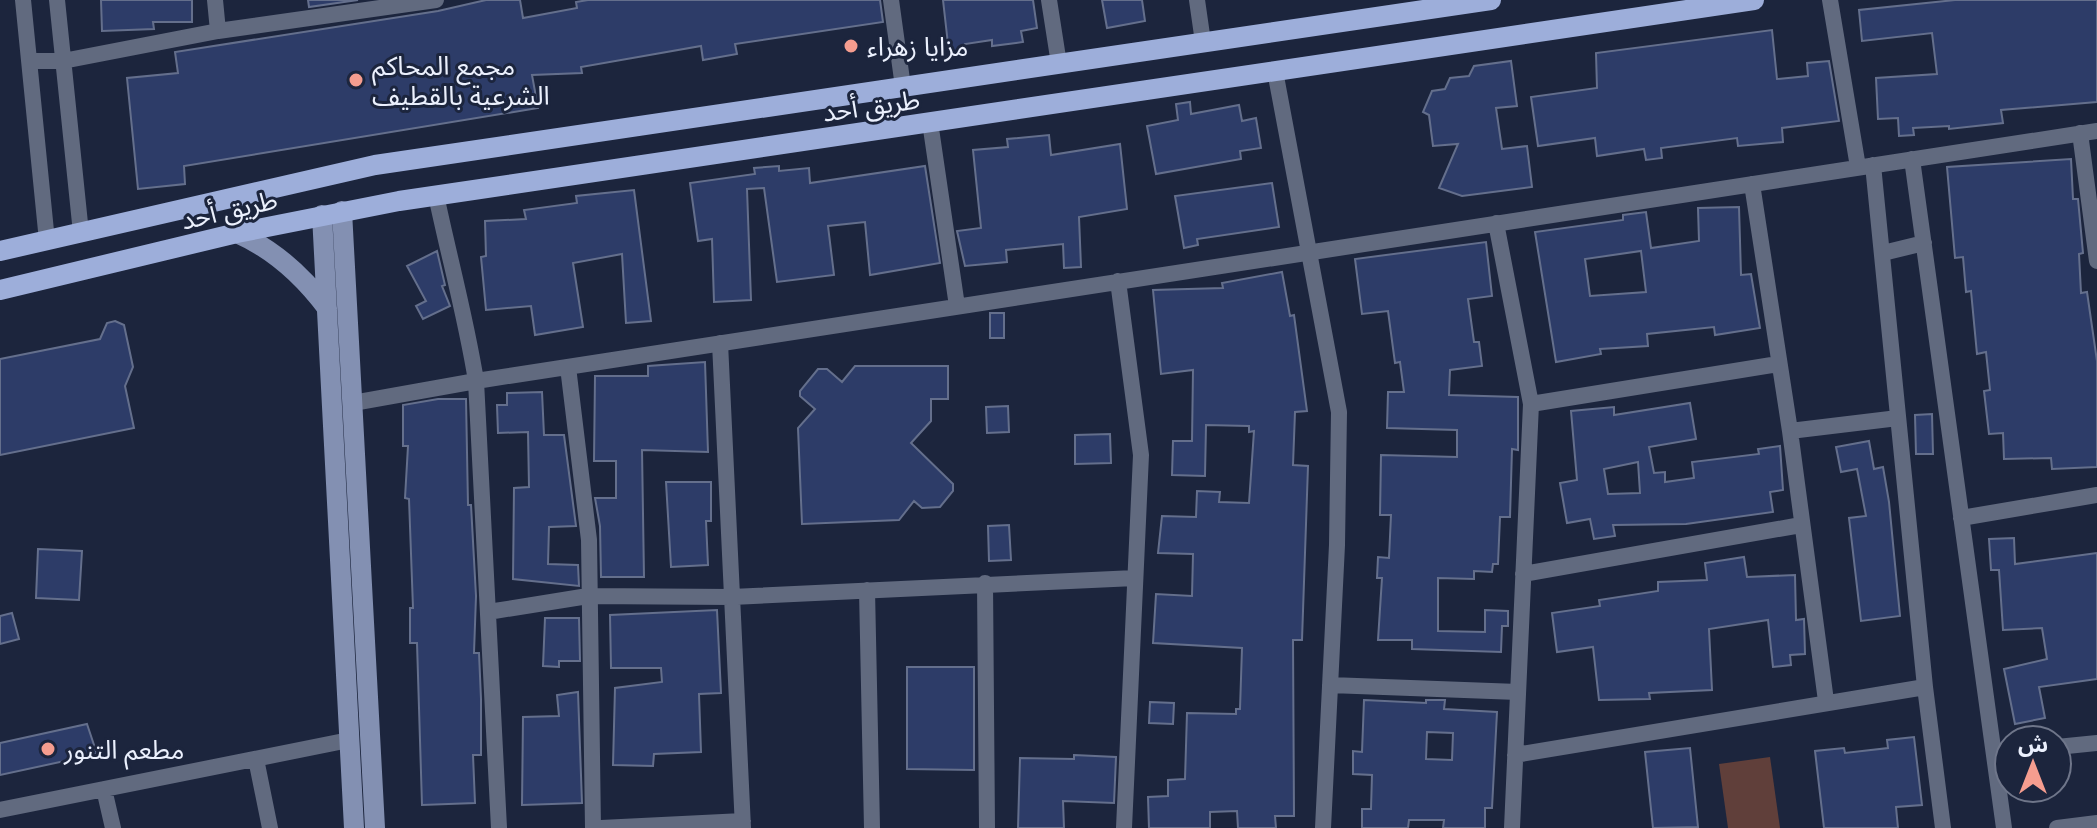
<svg xmlns="http://www.w3.org/2000/svg" width="2097" height="828" viewBox="0 0 2097 828" font-family="'Open Sans','Noto Sans Arabic',sans-serif">
  <rect width="100%" height="100%" fill="#1c253d"/>
  <path fill="#603f3a" d="M1770,757L1780,828H1728L1719,764Z"/>
  <path fill="#2d3c68" stroke="#646f8c" stroke-width="2" fill-rule="evenodd" d="M101,0H192V22H153L154,29L102,31Z
    M308,0H358L309,7Z
    M486,0H520L523,18L577,8L576,2L588,0H880L883,22L735,44L737,54L703,60L701,46L581,67L582,73L532,75L538,108L184,166L185,184L138,189L127,78L178,73L175,52L438,11Z
    M943,0H1033L1037,28L1021,31L1023,42L992,46V40L965,44V51L949,53Z
    M1102,0H1142L1145,21L1107,28Z
    M1955,0H2097V102L2001,110L2003,123L1949,129V126L1913,128L1914,135L1899,136L1898,118L1878,119L1876,78L1937,74L1932,33L1862,41L1859,10Z
    M1772,30L1777,79L1808,76L1807,63L1829,61L1839,121L1782,128L1783,142L1738,146L1737,138L1661,148L1662,158L1646,160L1644,149L1597,156L1595,138L1538,146L1531,97L1597,88L1596,53Z
    M1511,61L1517,106L1496,108L1502,149L1527,146L1532,187L1462,196L1439,188L1458,144L1433,146L1429,115L1423,112L1432,91L1445,89L1450,78L1469,76L1474,66Z
    M1190,102L1191,114L1239,105L1242,121L1256,118L1261,148L1240,151L1241,159L1156,174L1147,126L1178,120L1176,104Z
    M1049,135L1051,155L1120,144L1127,209L1079,217L1081,267L1064,268L1063,244L1006,250L1007,262L965,266L957,231L981,228L973,150L1008,147L1007,139Z
    M2071,159L2073,199H2078L2083,253L2079,254L2081,293L2087,292L2097,361V467L2052,469L2051,458L2004,459L2003,433L1989,434L1984,391L1990,390L1986,352L1977,354L1971,291L1966,292L1963,257L1955,258L1947,167Z
    M779,166V171L809,168L810,183L925,166L940,263L870,275L865,222L828,226L834,275L777,282L764,188L747,189L751,300L714,302L712,239L698,241L690,183L755,174L754,168Z
    M1272,183L1279,227L1197,239L1198,245L1184,248L1175,196Z
    M634,190L651,321L626,323L622,254L573,263L583,327L535,335L531,306L486,310L481,257L486,256L485,221L526,219L524,210L577,203L576,196Z
    M1739,207L1741,275L1751,274L1760,328L1715,335L1714,327L1647,334L1648,346L1600,349L1601,354L1556,362L1535,232L1623,220V215L1646,212L1651,248L1699,241L1698,208ZM1641,251L1646,292L1590,296L1585,259Z
    M1486,242L1492,296L1468,299L1474,342H1479L1482,366L1450,370L1449,395L1518,397V450L1512,449L1510,517H1500L1498,564H1493L1492,572L1474,571V579L1438,578V631L1485,632V610L1508,611V626H1502L1501,652L1412,649V640H1378L1382,578H1377L1378,557L1389,558L1391,515H1380L1381,455L1457,457V430L1387,428L1388,392H1404L1400,362L1395,363L1388,311L1362,314L1355,259Z
    M437,251L445,285L442,286L450,306L423,319L416,306L426,301L407,266Z
    M1282,272L1290,316L1294,315L1307,411L1295,412L1293,465L1308,466L1302,640H1293L1294,816H1275L1276,828H1238L1237,811L1210,812V828H1149L1148,797L1168,796V780L1185,779L1187,713L1236,714V709H1240L1242,648L1153,643L1156,594L1192,596L1193,554L1158,553L1162,516L1196,517L1197,491L1220,492L1219,502L1249,503L1254,431L1249,432V426L1206,425L1205,476L1172,475L1173,441H1192L1193,370L1161,374L1153,290L1223,288L1222,283Z
    M990,313H1004V338H990Z
    M115,321L124,325L133,367L125,386L134,428L0,455V359L100,339L107,323Z
    M705,362L708,452L642,450L644,577H601L600,526L595,498H616V461H594L595,376H648V366Z
    M855,366H948V399H931V421L911,443L953,484V491L940,507L922,508L914,501L899,520L802,524L798,428L815,409L800,396V391L818,369H827L842,382Z
    M542,392L544,435H564L576,526L549,527L548,564L578,565L579,586L513,579L514,488L529,487L528,432L498,433L497,405H507V393Z
    M438,399H466L468,505H471L476,596L474,653H479L481,699V755H473L475,803L422,805L417,643H410V608H413L409,499L405,498L408,446H403V405Z
    M1690,403L1696,439L1649,447L1654,473L1665,472V482L1694,478L1692,462L1759,454L1758,449L1780,446L1783,490L1770,492L1773,512L1686,524L1613,525L1615,536L1594,539L1590,519L1567,523L1560,483L1577,480L1571,411L1614,407V415ZM1638,462L1640,493L1608,494L1604,469Z
    M1008,406L1009,432L987,433L986,407Z
    M1932,414L1933,454H1916L1915,415Z
    M1110,434L1111,463L1075,464V435Z
    M1869,441L1874,469L1883,467L1889,502L1900,616L1861,621L1849,518L1866,516L1857,469L1841,472L1836,447Z
    M666,482H711V521H706L708,565L671,567Z
    M1009,525L1011,560L989,561L988,526Z
    M2014,538L2015,564L2097,553V679L2039,687L2045,718L2015,724L2004,669L2047,659L2042,628L2003,630L1999,570H1991L1989,539Z
    M38,549L82,551L79,600L36,598Z
    M1744,557L1747,577L1795,575L1796,620L1804,619L1805,654L1790,655L1791,665L1773,667L1768,620L1709,629L1712,690L1649,693L1650,699L1599,700L1593,647L1557,652L1552,613L1600,606L1599,600L1658,591V582L1707,580L1705,563Z
    M717,610L721,693L699,694L701,752L654,754L653,766L613,765L615,688L662,682L661,668H611L610,615Z
    M12,613L19,639L0,644V616Z
    M545,618H579L580,661H559V667L543,666Z
    M907,667H974V770L907,769Z
    M578,692L582,803L522,805L523,717L559,716L557,695Z
    M1364,700L1426,703V700H1445L1444,709L1497,712L1492,808H1485V828H1443L1444,820H1409L1408,828H1362V809H1371L1372,775L1353,774V751L1362,752ZM1427,732L1453,733L1452,760L1426,759Z
    M1150,702L1174,703L1173,724L1149,723Z
    M87,724L97,754L0,775V743Z
    M1914,737L1922,805L1896,807L1898,828H1824L1815,751L1844,748L1845,753L1888,748L1887,740Z
    M1690,748L1698,827L1653,828L1645,752Z
    M1074,755L1116,757L1114,803L1063,801L1064,828H1018L1020,758L1074,759Z"/>
  <g fill="none" stroke-linecap="round" stroke-linejoin="round">
    <path stroke="#616a7f" stroke-width="16" d="M23,0L47,241
      M57,0L81,233
      M215,0L218,31
      M891,0L903,87
      M1049,0L1059,64
      M1197,0L1203,42
      M1830,0L1858,167
      M29,61H63L218,31L436,0
      M1275,71L1339,412L1337,545L1323,828
      M930,122L957,306
      M2080,133L2097,261
      M1912,159L2004,828
      M1873,165L1925,687L1943,828
      M1752,184L1790,431L1826,701
      M436,195C449,257 466,318 476,381L499,828
      M1496,223L1531,404L1512,828
      M1883,253L1924,243
      M1118,281L1141,455L1124,828
      M720,343L743,828
      M568,367L589,540L593,828
      M353,403L476,381L2097,131
      M1531,404L1778,364
      M1790,431L1898,418
      M1961,518L2097,495
      M1523,574L1801,525
      M985,583L987,828
      M867,590L872,828
      M488,612L588,596L732,597L1135,578
      M1330,685L1518,692
      M2057,747L2097,743
      M1515,755L1925,687
      M256,759L270,828
      M104,789L113,828
      M0,810L349,740
      M601,828L743,821
      M2057,828L2097,823"/>
    <path stroke="#8390b2" stroke-width="20" d="M342,211L375,828
      M322,215L354,828
      M237,233C273,249 303,276 327,308"/>
    <path stroke="#9daeda" stroke-width="20" d="M0,251L375,165L1491,0
      M0,290L237,233L399,201L1754,0"/>
  </g>
  <g fill="#f59d8f" stroke="#1c253d" stroke-width="3">
    <circle cx="851" cy="46" r="8"/>
    <circle cx="356" cy="80" r="8"/>
    <circle cx="48" cy="749" r="8"/>
  </g>
  <g text-anchor="middle" dominant-baseline="central" stroke-width="6" stroke-linejoin="round" paint-order="stroke">
    <g font-size="26" fill="#ebf0fd" stroke="#1c253d" text-anchor="start">
      <text x="867" y="46">مزايا زهراء</text>
      <text x="372" y="65">مجمع المحاكم<tspan x="372" dy="30">الشرعية بالقطيف</tspan></text>
      <text x="64" y="749">مطعم التنور</text>
    </g>
    <g font-size="26" fill="#ebf0fd" stroke="#1c253d">
      <text transform="translate(871 105) rotate(-8)">طريق أحد</text>
      <text transform="translate(229 209) rotate(-13)">طريق أحد</text>
    </g>
  </g>
  <g transform="translate(2033 764)"><circle r="38" fill="#1c253d" stroke="#6f768a" stroke-width="2"/>
  <path d="M0-6L14 30L0 20L-14 30Z" fill="#f59d8f"/>
  <text y="-12" font-size="22" font-weight="bold" text-anchor="middle" fill="#ebf0fd">ش</text>
  </g>
</svg>
